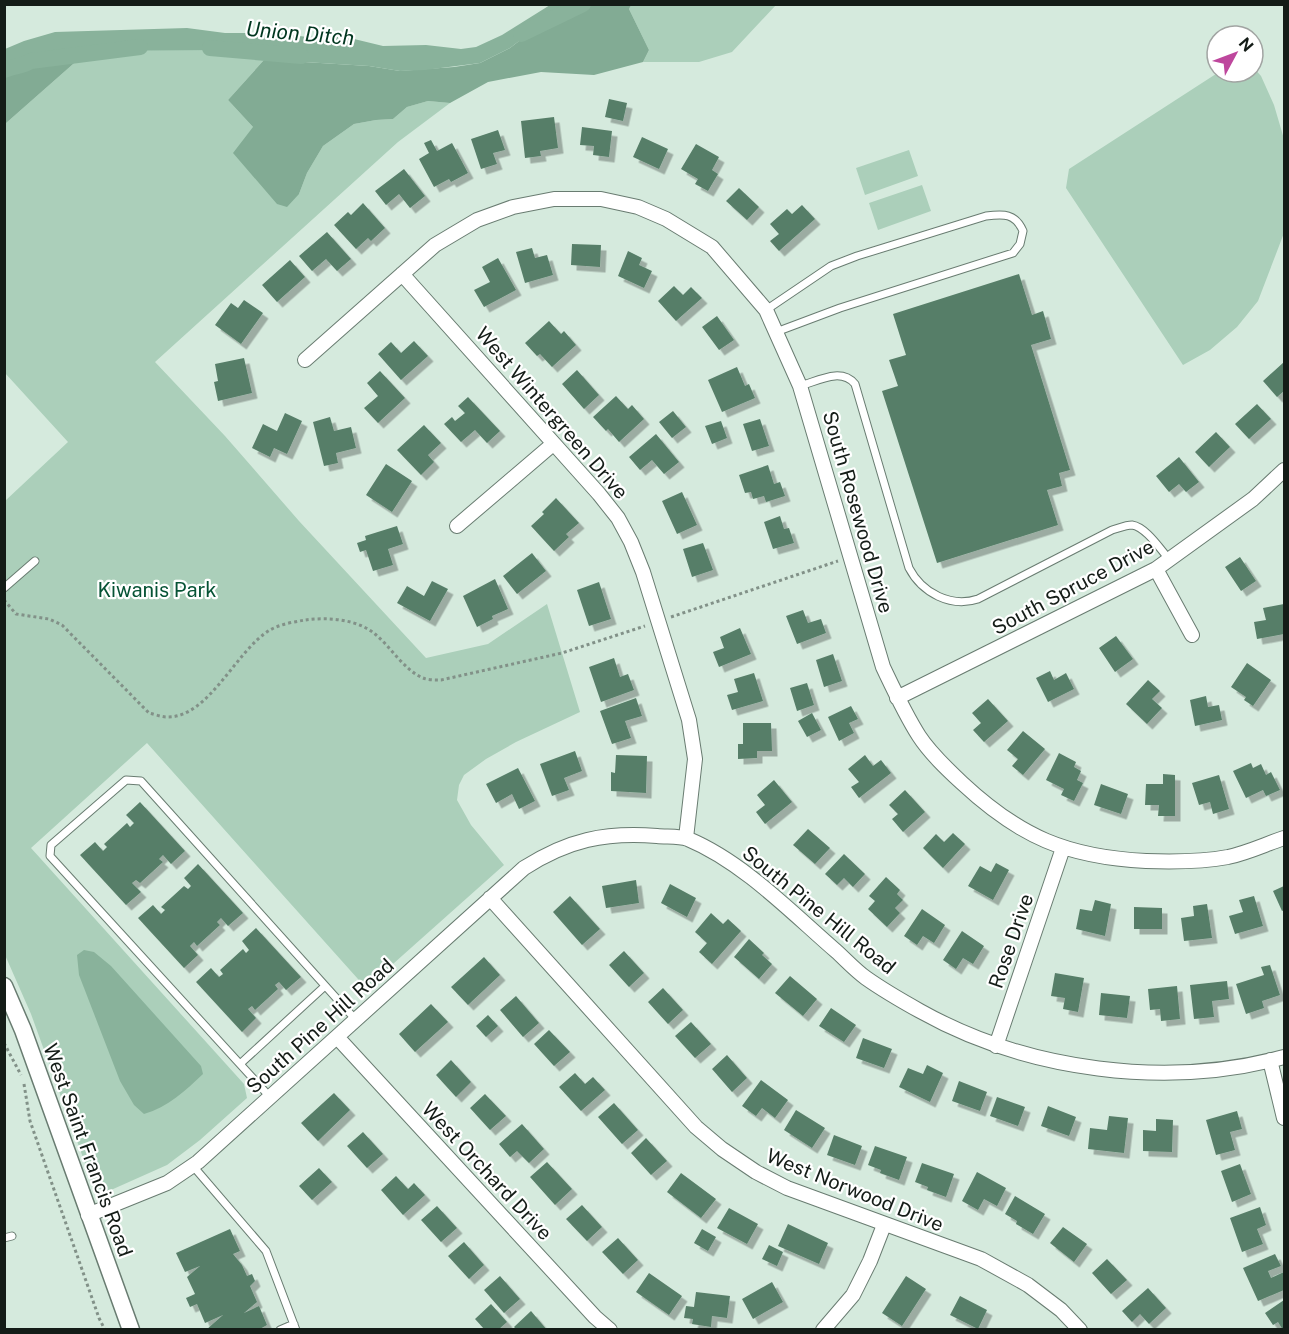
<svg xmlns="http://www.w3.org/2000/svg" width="1289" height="1334" viewBox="0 0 1289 1334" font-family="'Public Sans',sans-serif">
  <defs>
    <filter id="shadow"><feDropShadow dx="5.5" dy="5.5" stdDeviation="0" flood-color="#0004"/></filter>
  </defs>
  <rect width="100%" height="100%" fill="#d5eadd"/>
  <path fill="#abcfba" d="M631,4L776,5L732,52L699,62H643L649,50L629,9Z
    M256,46L273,50L228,100L253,127L299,194L307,173L323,146L354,124L376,120L393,119L407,107L428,101L450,103L398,142L155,362L225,436L299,521L426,658L488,644L547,604L580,712L516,742L486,759L464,775L459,785L457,800L471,825L504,865L366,988L147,743L31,848L244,1084L247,1098L200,1140L167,1165L102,1194L91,1183L85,1163L31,1014L5,955V501L68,442L5,373V124L89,50H220Z
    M1253,67L1261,76L1274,105L1284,139V233L1258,301L1237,327L1210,350L1183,365L1066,188L1069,169L1219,72H1253Z
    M909,150L918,176L865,195L856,168Z
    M922,185L931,211L878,230L869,203Z"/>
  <path fill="#82ab94" d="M576,5H631L629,9L649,50L643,62L594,75L541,72L488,82L450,103L428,101L407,107L393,119L376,120L354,124L323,146L307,173L299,194L287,207L277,204L233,153L253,127L228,100L273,50L304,62L369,66L400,71L454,67L480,63L510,48L549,18Z
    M89,50L5,124V67C35,58 56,50 89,50Z"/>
  <path fill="#89b29b" d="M550,5H576L549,18L510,48L480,63L425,70L400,71L369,66L304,62L256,46L220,50L66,51L39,56L5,67V49L24,41L55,32L187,28L225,33H278L307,37L330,36L350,38L383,46L426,45L461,49L476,47L502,35Z
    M84,950L94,952L111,966L201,1066L203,1074C185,1091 168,1107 144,1114L134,1105L120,1081L79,975L77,955Z"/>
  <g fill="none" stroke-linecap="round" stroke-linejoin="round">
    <path stroke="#89b29b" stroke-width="16" d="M521,34L583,4
      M210,48L301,56
      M4,70C14,66 23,66 31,61L140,47"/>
  </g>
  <path fill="#577e68" filter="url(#shadow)" d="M609,99L627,103L623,121L605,117Z
    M554,117L558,148L540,151L541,156L525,158L521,121Z
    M582,127L612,131L609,157L593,155L594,146L580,145Z
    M498,130L505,150L493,153L497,164L481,169L471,139Z
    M642,137L668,149L659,169L633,157Z
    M431,140L437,151L452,143L468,173L451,182L449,179L434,187L419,159L429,153L424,143Z
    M696,144L719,157L712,170L718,174L708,191L695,184L698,179L681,169Z
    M404,169L425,196L410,208L399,194L386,205L375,191Z
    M739,188L759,207L747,220L726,201Z
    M363,203L385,228L371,241L368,238L356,249L334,225L348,212L351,215Z
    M802,205L815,219L779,251L770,241L779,234L770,224L787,209L792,214Z
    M327,232L351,259L337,271L326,259L312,271L299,256Z
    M572,244L601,245L600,267L571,265Z
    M532,248L535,258L547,255L553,275L525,283L516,252Z
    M628,251L642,258L639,265L652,271L644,288L618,276Z
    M498,258L516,290L484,307L474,290L490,282L482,267Z
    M290,260L305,277L277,302L262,285Z
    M1019,274L1032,315L1043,311L1051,339L1031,345L1070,470L1059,473L1062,486L1047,490L1058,525L937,563L882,391L898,386L889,360L906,355L893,314Z
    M674,286L683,295L691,287L702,298L676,321L658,301Z
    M244,300L263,313L241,344L215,325L231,303L238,308Z
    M717,316L734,340L719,350L702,327Z
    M549,321L561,334L564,331L576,345L552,367L540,354L537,356L525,343Z
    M414,341L428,356L401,380L378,354L391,342L401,353Z
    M244,358L252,393L218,401L214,382L218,381L215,364Z
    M1284,362V391L1277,397L1263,381Z
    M737,367L745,386L749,384L755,398L722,412L708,380Z
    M577,370L599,395L584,409L562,384Z
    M380,371L405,398L378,423L364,408L378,396L367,383Z
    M616,396L628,409L632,405L644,419L619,442L608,429L606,431L593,417Z
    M468,397L500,431L487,443L475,430L461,442L444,424L452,417L455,421L465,413L458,406Z
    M1257,404L1271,419L1249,439L1235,424Z
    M673,411L686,427L672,438L659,422Z
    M285,413L302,421L287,454L274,448L270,457L252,448L263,424L277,431Z
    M330,417L334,431L351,427L356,448L336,453L338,463L324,466L313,422Z
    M760,419L769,446L752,451L743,424Z
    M721,421L727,438L712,444L705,426Z
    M424,425L441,443L428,455L434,462L421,475L397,450Z
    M1216,432L1230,447L1209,467L1195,452Z
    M656,434L679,462L664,474L652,460L640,470L629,457Z
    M1179,457L1199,482L1186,492L1179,484L1169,492L1156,476Z
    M386,464L412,481L392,512L366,495Z
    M768,465L774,484L780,482L785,496L766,502L764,496L753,499L751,492L745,493L739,475Z
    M682,492L697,525L677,534L662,501Z
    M556,498L579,523L566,534L569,537L554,551L531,526L544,514L542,512Z
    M780,516L784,529L789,528L794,543L773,549L764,522Z
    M397,526L403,544L388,549L393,565L373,571L366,550L360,552L357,543L366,540L365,536Z
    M703,543L713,570L692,577L683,549Z
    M532,553L546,571L517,594L503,576Z
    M1240,557L1256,581L1241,591L1225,567Z
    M495,579L508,609L492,616L493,619L477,627L463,596Z
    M432,581L448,589L430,621L397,603L407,586L424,596Z
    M599,582L611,619L589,626L577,590Z
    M1284,604V634L1257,639L1254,622L1266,620L1263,608Z
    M803,610L808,623L821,619L826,633L797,644L786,616Z
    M740,628L751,654L719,667L713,652L724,648L720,637Z
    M1116,636L1133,659L1115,672L1099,648Z
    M833,654L842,681L824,687L816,660Z
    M614,658L620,677L628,674L634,690L601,702L589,667Z
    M1247,663L1271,680L1253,706L1244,700L1246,697L1231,687Z
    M1050,671L1054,680L1066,673L1074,689L1048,702L1036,678Z
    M754,673L763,701L732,710L727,695L738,692L734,679Z
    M1148,680L1160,691L1152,699L1162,708L1147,724L1126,704Z
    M807,683L814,705L797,711L790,688Z
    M1206,696L1208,707L1219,705L1222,720L1195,726L1190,700Z
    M636,698L642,716L625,721L631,738L612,744L600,711Z
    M988,699L1008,721L984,742L973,730L981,723L972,713Z
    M851,706L858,719L849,723L854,733L839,741L828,717Z
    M812,713L821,730L807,737L798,721Z
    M743,723H771L772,751H757V758L738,759V744H743Z
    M1023,731L1045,749L1023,775L1012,766L1018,759L1007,750Z
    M575,751L582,771L564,778L569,790L552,796L540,764Z
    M1059,753L1076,762L1074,767L1081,771L1077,780L1083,783L1074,801L1061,795L1064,789L1046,780Z
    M616,755L647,756L646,793L611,791V772L615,773Z
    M865,755L873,766L881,760L891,773L859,798L851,787L859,782L848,769Z
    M1251,763L1253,768L1261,764L1266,775L1271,772L1280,790L1266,796L1263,790L1246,798L1233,771Z
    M518,768L535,801L519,809L512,794L496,803L486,784Z
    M1163,774L1175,775V816H1158L1159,805H1145L1146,784H1163Z
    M1219,775L1229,809L1213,814L1210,802L1199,805L1192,783Z
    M774,780L792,802L765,824L756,812L765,805L757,795Z
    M1101,784L1128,794L1121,814L1094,805Z
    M905,790L925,812L903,832L892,819L898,814L889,805Z
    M140,802L185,851L171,864L163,855L159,859L163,862L140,883L136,880L132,883L141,892L126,905L80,855L95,842L103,851L107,847L104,844L127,823L130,827L134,823L126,815Z
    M808,829L830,848L815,864L793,845Z
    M953,833L965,844L943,868L923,848L936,834L944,842Z
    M844,854L865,874L853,887L844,878L837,885L825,874Z
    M996,863L1009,870L993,900L968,886L980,866L991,872Z
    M198,864L243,913L228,926L221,918L217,922L220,925L197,946L194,942L190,946L198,955L184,968L138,918L153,905L161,914L165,910L161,907L184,886L188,889L191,886L184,878Z
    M886,877L900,890L897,894L903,900L895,908L900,913L887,927L868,909L875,901L869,896Z
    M636,880L639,903L606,908L602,886Z
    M670,884L696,898L687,917L661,903Z
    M1284,886V910L1282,911L1273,891Z
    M570,896L600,929L582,945L553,912Z
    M1254,896L1263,926L1235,934L1229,916L1243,912L1239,900Z
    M1095,900L1111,904L1105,936L1076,929L1080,909L1092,911Z
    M1207,904L1212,938L1184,941L1181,918L1194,916L1193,906Z
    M1134,907L1162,908V929H1134Z
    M922,909L945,925L934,943L923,936L917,945L904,936Z
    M711,913L723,924L728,919L741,931L712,964L699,952L707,943L695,932Z
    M256,928L301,977L286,990L279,982L275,985L278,989L255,1010L252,1006L248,1009L256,1018L242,1032L196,982L211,968L219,977L223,974L220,970L243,949L246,953L249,950L242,941Z
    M962,931L984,946L973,964L963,958L956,969L943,960Z
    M749,939L764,953L762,955L772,964L759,979L734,957Z
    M624,951L644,973L629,987L609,965Z
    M484,957L500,975L468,1005L451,987Z
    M1270,965L1280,995L1262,1001L1264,1008L1246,1014L1236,984L1264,975L1261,967Z
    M1055,973L1084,978L1078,1012L1063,1009L1065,998L1051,996Z
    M790,976L817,999L803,1016L775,993Z
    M1227,981L1229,999L1212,1001L1214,1017L1194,1019L1190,985Z
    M1177,986L1180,1019L1161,1021L1160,1009L1150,1010L1148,989Z
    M663,988L683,1010L668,1024L648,1002Z
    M1101,993L1130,996L1127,1018L1099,1015Z
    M516,996L539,1023L523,1037L500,1010Z
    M431,1004L448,1022L415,1052L399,1034Z
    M831,1008L856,1025L844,1042L819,1026Z
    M488,1015L498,1026L486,1037L476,1026Z
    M691,1022L711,1044L695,1058L675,1036Z
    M549,1030L570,1052L554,1066L534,1044Z
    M863,1038L892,1049L884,1068L856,1058Z
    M727,1055L747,1078L732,1092L712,1069Z
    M451,1060L471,1082L456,1097L436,1075Z
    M927,1065L943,1073L930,1102L899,1087L908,1068L923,1074Z
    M575,1073L585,1084L593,1077L605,1090L581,1111L559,1087Z
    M761,1080L788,1100L775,1118L762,1108L756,1116L742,1106Z
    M959,1081L987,1092L980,1111L952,1101Z
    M334,1093L350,1110L318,1141L301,1123Z
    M485,1094L506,1116L490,1130L470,1108Z
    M997,1097L1025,1107L1018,1126L990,1116Z
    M614,1103L638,1130L622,1144L598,1117Z
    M1048,1106L1076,1117L1069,1136L1041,1126Z
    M796,1110L825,1128L812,1148L784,1130Z
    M1237,1111L1242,1129L1230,1132L1235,1150L1216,1155L1206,1120Z
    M1109,1116L1128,1118L1124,1153L1088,1149L1090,1128L1107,1130Z
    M1156,1119L1173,1120L1172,1152L1143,1151V1130L1156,1131Z
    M522,1124L544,1149L529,1163L517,1151L510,1157L499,1144Z
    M363,1132L383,1154L367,1168L347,1146Z
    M834,1135L862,1146L855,1165L827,1155Z
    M646,1138L667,1161L651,1175L631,1153Z
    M875,1146L907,1157L899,1180L880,1173L881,1170L868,1165Z
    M547,1162L572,1189L555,1205L530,1177Z
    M922,1163L954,1174L946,1197L927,1190L928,1187L915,1182Z
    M1240,1164L1251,1194L1232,1202L1221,1171Z
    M319,1168L332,1182L312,1200L299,1186Z
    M977,1172L1006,1188L997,1206L984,1199L978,1210L962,1201Z
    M681,1173L716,1199L701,1218L667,1192Z
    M396,1176L408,1189L414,1183L425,1195L403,1215L381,1190Z
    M1015,1196L1045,1214L1033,1234L1016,1224L1017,1221L1005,1214Z
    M582,1205L602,1227L587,1241L566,1219Z
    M437,1206L457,1228L441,1242L421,1220Z
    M1260,1207L1266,1225L1257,1229L1263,1244L1242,1252L1230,1218Z
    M729,1208L758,1224L747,1244L717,1228Z
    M788,1224L828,1243L819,1264L778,1246Z
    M1063,1227L1087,1244L1074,1262L1050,1243Z
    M230,1229L240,1251L233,1254L242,1265L247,1276L252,1274L255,1281L250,1286L257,1302L244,1313L259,1306L267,1325L258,1330H206L223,1315L205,1323L197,1304L190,1307L186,1298L195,1294L187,1277L200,1266L185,1272L176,1253Z
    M702,1229L716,1237L708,1251L694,1243Z
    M618,1238L638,1260L623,1274L602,1252Z
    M464,1242L484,1265L469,1279L448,1256Z
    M769,1245L783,1252L777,1266L762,1259Z
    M1275,1254L1281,1266L1268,1271L1271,1278L1284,1272V1290L1258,1301L1243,1268Z
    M1107,1259L1127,1280L1111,1294L1092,1273Z
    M649,1273L682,1296L669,1315L636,1292Z
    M500,1276L520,1299L504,1313L484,1290Z
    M906,1276L926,1289L902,1326L882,1313Z
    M772,1282L783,1302L753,1319L742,1299Z
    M1148,1288L1166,1308L1149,1324L1140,1314L1132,1322L1122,1311Z
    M696,1292L730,1296L727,1318L712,1316L711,1327L692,1324L693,1319L684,1318L686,1306L694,1307Z
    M960,1296L987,1310L978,1329L950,1315Z
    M1284,1300V1330H1283L1278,1322L1273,1325L1265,1313Z
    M491,1304L507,1322L498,1330H485L475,1319Z
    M531,1311L547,1330H517L514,1327Z"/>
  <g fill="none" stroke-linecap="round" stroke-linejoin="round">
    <g stroke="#697c71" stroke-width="9">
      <path id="service" d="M766,310L831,266L857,256L986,216C1004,214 1015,213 1023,231L1020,244L1013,253L840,308L776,332
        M800,386C818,381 841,367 855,384L909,568C922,593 951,608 978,599L1112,530C1119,528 1126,525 1132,525C1146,527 1160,549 1169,559
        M4,588L35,561
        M240,1064L325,986
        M270,1097L50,856L51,845L126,780L141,781L356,1020
        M193,1166L266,1251L296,1330
        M4,1238L12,1236
        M280,1330L294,1324"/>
    </g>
    <g stroke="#697c71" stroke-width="16">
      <path id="minor" d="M402,274L599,494L618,518L631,542L643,572L689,720L695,759L686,838
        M305,360L435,245L477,220L513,207L554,199H601L638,207L666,219L712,247L766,310L800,386L883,667C894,690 905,714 919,736C930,753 947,769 962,783C1020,837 1067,857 1146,861C1174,862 1201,862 1228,857C1247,853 1266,844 1284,838
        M457,526L553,444
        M1156,569L1192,635
        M897,698L1156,569L1253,499L1284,470
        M490,898L696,1127L722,1149L756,1172L787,1188L981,1259L1028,1285L1061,1310L1080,1330
        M337,1037L595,1317L610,1330
        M996,1046L1063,848
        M1270,1060L1284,1118
        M88,1215L167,1183L198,1162L524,868C568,840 604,832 657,836C667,837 679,836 688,839C743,862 791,912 836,951C846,960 855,970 866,978C883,990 902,1001 920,1011C1027,1071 1167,1089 1284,1057
        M823,1330L853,1295L870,1261L884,1225"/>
    </g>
    <g stroke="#697c71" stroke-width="19">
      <path id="tertiary" d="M4,986L23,1030L131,1330"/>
    </g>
    <path stroke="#829188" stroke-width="3" stroke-dasharray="3 3" stroke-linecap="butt" d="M4,600L16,614L49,619L62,625L149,713C154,714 161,717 167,717C209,718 236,650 270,630C280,624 294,622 305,620C328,617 357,619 375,634C391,647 404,670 423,678C428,680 435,680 441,680L562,653L645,626
      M671,617L838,561
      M4,1043L21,1075
      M24,1084L30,1121L99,1318L105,1330"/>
    <use href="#service" stroke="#fff" stroke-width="7"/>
    <use href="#minor" stroke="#fff" stroke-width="14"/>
    <use href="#tertiary" stroke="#fff" stroke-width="16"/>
  </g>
  <g text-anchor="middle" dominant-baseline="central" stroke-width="4.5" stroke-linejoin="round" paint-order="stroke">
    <g font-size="20" fill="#141c17" stroke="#fff">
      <text transform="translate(552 413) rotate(49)">West Wintergreen Drive</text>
      <text transform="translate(858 512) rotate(74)">South Rosewood Drive</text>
      <text transform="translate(1073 587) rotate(-28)">South Spruce Drive</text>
      <text transform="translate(819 910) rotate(39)">South Pine Hill Road</text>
      <text transform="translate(1011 941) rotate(-71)">Rose Drive</text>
      <text transform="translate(320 1026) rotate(-42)">South Pine Hill Road</text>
      <text transform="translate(88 1150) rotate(70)">West Saint Francis Road</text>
      <text transform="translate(487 1171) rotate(47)">West Orchard Drive</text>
      <text transform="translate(855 1190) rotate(22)">West Norwood Drive</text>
    </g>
    <g font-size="20" fill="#065335" stroke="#fff">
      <text x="157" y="590">Kiwanis Park</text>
    </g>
    <g font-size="21" font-style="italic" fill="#00361f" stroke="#fff">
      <text transform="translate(300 33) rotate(5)">Union Ditch</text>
    </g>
  </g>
  <rect width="1289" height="1334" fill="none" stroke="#141c17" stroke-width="12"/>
  <g transform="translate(1235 54) rotate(49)"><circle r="28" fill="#ffffff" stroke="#a1a4a2" stroke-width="1.5"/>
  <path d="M0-4.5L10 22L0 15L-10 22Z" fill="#be479d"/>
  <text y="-9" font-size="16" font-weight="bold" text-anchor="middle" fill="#141c17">N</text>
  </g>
</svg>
